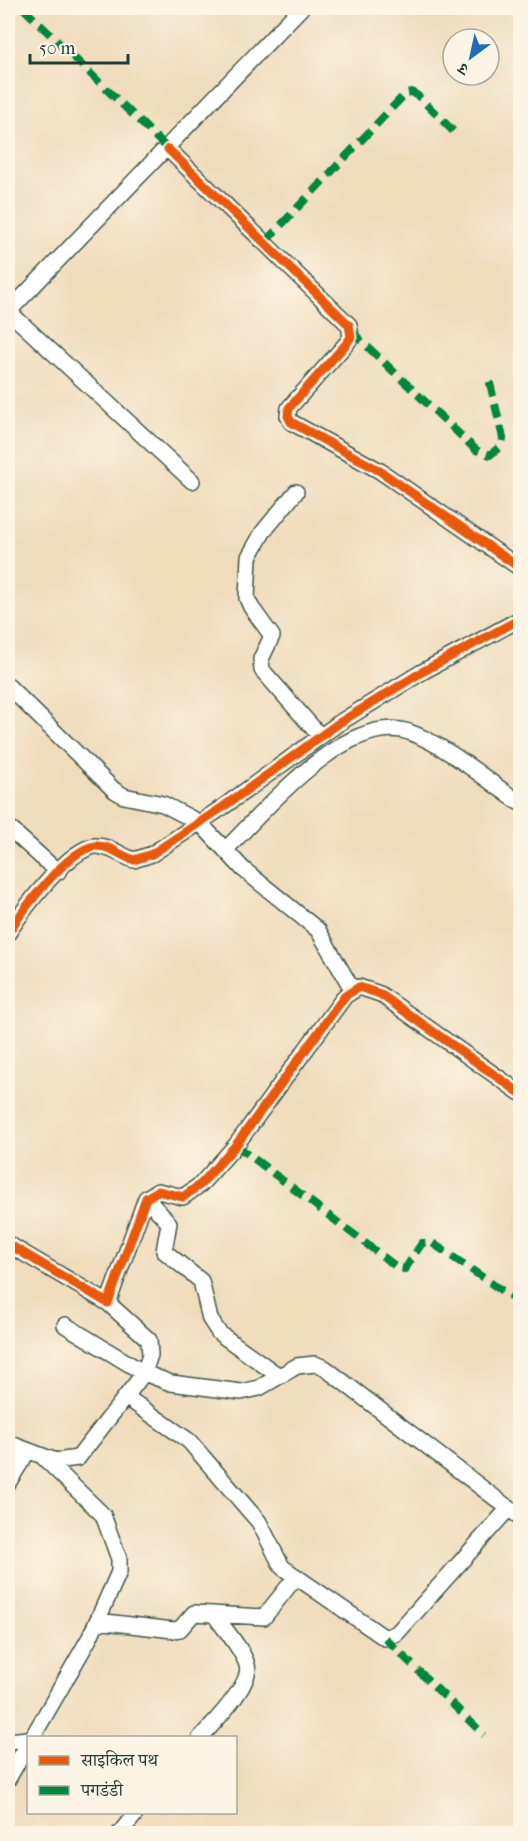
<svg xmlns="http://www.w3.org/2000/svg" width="528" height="1841" viewBox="0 0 528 1841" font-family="'IM FELL French Canon','Noto Serif Devanagari',serif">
  <rect width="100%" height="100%" fill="#fcf5e5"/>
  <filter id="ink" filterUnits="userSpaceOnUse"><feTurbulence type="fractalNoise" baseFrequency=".0167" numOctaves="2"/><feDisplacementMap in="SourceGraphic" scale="12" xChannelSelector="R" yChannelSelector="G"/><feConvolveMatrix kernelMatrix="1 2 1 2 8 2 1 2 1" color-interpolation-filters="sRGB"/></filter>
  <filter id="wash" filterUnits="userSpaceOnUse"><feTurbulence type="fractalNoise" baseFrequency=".008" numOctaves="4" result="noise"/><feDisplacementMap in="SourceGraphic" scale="24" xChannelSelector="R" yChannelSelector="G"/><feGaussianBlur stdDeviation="1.35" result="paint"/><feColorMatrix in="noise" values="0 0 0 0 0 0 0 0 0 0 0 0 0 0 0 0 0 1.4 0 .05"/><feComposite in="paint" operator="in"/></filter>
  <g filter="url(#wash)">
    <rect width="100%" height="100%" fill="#efdcbb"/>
  </g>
  <g filter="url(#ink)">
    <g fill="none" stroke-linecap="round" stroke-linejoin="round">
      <g stroke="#3e5548" stroke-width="18">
        <path id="minor" d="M168,149L349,325L351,337L347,343L289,408L288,416L291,422L380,471L520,568
          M8,311L192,481
          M8,312L301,8
          M296,492L263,532L249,557L247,598L251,607L272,636L261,659L262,670L320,736
          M8,686L114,790L124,796L163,804L200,823L243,869L318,930L352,989
          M8,827L58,872
          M225,850C266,810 346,712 409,732C444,744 488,781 520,803
          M8,933C23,910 67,850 95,846C109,845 121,856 134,860L152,854L223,807L339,723L422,672L520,619
          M146,1198L169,1223L164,1251L201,1281L210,1319L219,1333L279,1376
          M8,1244L108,1303L146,1198L158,1191L183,1197L201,1184L236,1145L345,996L359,987L380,994L520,1093
          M65,1325L144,1373L171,1383L241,1392L259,1388L297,1366L315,1364L325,1368L520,1517
          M126,1397L189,1441L259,1522L282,1567L385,1638L397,1633L509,1508
          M8,1443L56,1461L78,1458L144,1373L150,1355L149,1340L108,1303
          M8,1483L28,1451
          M97,1621L173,1630L180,1629L194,1613L264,1617L295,1578
          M32,1738L90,1637L119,1572V1559L103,1515L43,1457
          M200,1738C213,1723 253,1684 247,1665C242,1648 224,1629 214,1614
          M8,1741L28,1739
          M8,1779L28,1744
          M119,1834L137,1812"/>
      </g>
      <use href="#minor" stroke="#fff" stroke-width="15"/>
      <path stroke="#00873e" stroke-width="8" stroke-dasharray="15 8" stroke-linecap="butt" d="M23,8L168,149
        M265,242L406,93L412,92L418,96L457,135
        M351,331L476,450L490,455L502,445L503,438L489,379
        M236,1145L398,1268L405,1269L422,1243L431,1242L520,1303
        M385,1638L484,1735"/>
      <g stroke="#fcf5e5" stroke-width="13">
        <path id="cycleway" d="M168,149L349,325L351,337L347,343L289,408L288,416L291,422L380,471L520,568
          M8,933C23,910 67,850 95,846C109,845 121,856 134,860L152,854L223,807L339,723L422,672L520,619
          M8,1244L108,1303L146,1198L158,1191L183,1197L201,1184L236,1145L345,996L359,987L380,994L520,1093"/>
      </g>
      <use href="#cycleway" stroke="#e8590c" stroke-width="9"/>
    </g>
  </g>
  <rect width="528" height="1841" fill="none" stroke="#fcf5e5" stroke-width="30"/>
  <rect x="27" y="1736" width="210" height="78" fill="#fcf5e5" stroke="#a4ab9e" stroke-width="1.5"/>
  <rect x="39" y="1756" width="30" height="9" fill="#e8590c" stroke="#a4ab9e" stroke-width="1.5"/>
  <text x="81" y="1766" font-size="18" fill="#1f3d34">साइकिल पथ</text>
  <rect x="39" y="1786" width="30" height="9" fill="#00873e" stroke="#a4ab9e" stroke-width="1.5"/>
  <text x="81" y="1796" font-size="18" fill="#1f3d34">पगडंडी</text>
  <g transform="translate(471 57) rotate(213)"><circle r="28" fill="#fcf5e5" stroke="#a4ab9e" stroke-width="1.5"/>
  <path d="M0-4.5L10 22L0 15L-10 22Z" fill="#1f6fb2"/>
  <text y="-9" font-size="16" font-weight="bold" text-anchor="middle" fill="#1f3d34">उ</text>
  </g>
  <path d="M30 54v9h98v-9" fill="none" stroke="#1f3d34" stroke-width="3"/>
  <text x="39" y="54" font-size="18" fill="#1f3d34" stroke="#fcf5e5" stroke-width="4.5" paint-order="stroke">50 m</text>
</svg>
